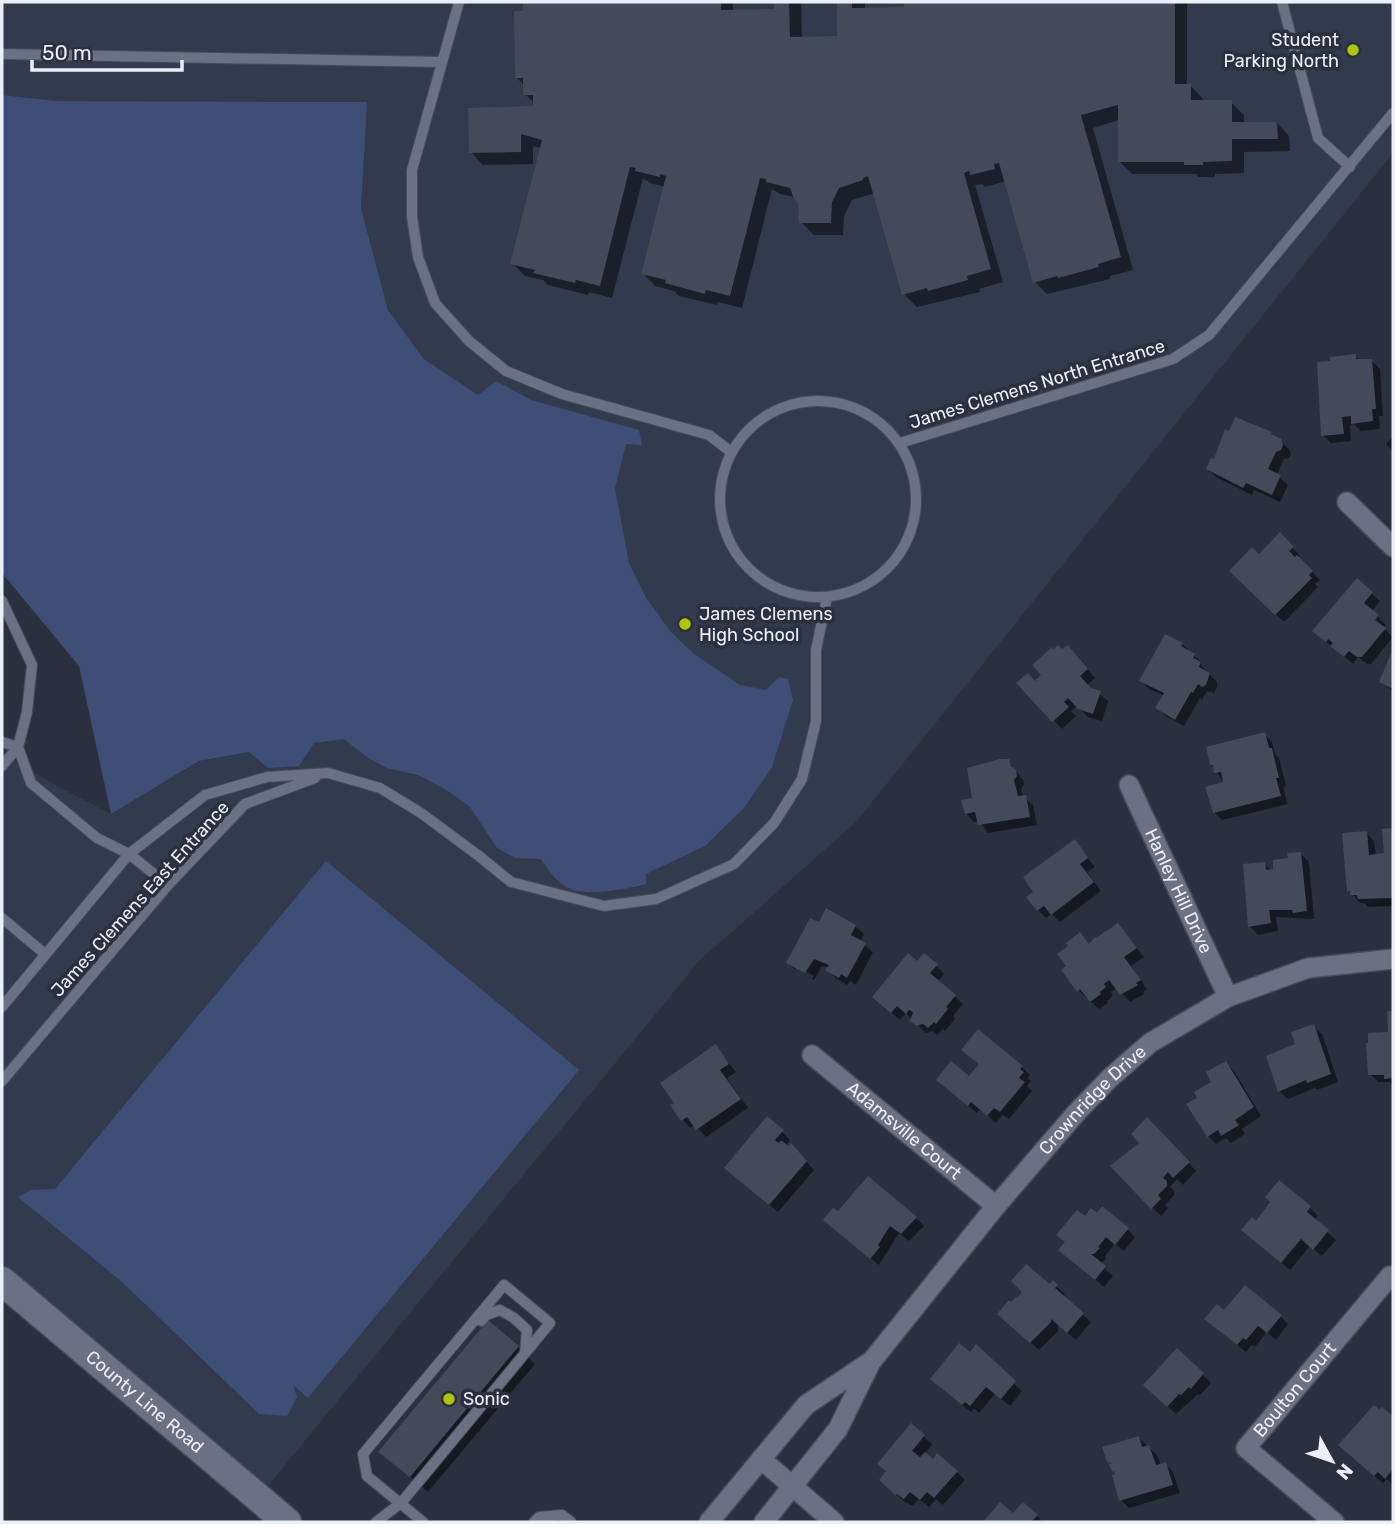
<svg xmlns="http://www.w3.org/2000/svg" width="1395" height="1524" viewBox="0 0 1395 1524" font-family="Rubik,sans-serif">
  <rect width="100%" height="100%" fill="#2b303f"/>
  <path fill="#323a4d" d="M2,2H1393V153L856,822L700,960L258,1498L2,1281V753L57,786L111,814L200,761L249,752L478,396L424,359L388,310L361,208L366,102L57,101L2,95Z"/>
  <path fill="#3f4e76" d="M2,95L57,101L367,102L361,208L388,310L424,359L478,395L496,381L531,400L639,430L642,445L626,444L615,488L629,563L646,598L671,632L694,654L740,685L766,690L779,677L788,679L793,700L772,767L744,808L705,846L646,874V884C628,889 584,897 568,888C557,883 548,869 541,859L515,858L497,848L470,807L445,789L418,775L387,768L368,758L344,739L314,743L299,766L268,768L249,752L199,761L111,814L79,666L2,573Z
    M326,861L579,1070L308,1398L293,1385L297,1397L287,1416L259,1414L121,1281L18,1197L31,1190L55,1189Z"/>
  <path fill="#0007" d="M524,2H733V12L776,11L775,2H801L802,38H839L838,2H865V9H906V2H1200H1187V86H1191L1203,99V102H1231L1244,115V123H1277L1289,136L1290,151L1244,152V173L1215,174V177H1199L1196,174H1132L1120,162L1119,120L1093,128L1133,270L1110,276V279L1047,294L1035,282L1006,181L985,187L982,184L975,185L1003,282L979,289L980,292L917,307L904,294L875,193L852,200L844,216L843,235H814L801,222L798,198L780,194L772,189L742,308L718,302L717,305L679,296L674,291L655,286L643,273L665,187L650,183L643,178L612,298L589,292L588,295L548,285L543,280L525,276L512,263L541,148L533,146V164L483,165L471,152L535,108V104L525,94V86L516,77Z
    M1355,356L1360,361L1371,360L1380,369L1383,416H1379L1380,429L1361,431L1354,424L1350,425L1351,441L1331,443L1323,435Z
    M1271,433L1289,449L1291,454L1289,458L1284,459L1277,475L1288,485L1280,502L1254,490L1252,495L1216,477L1208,469Z
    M1393,436V451L1386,444Z
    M1280,535L1300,556L1298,558L1320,580L1315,584L1318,587L1284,622L1231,571L1259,556Z
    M1357,581L1380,601L1372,611L1386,625L1383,628L1393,637L1371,664H1367L1358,657L1353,664L1323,639Z
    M1182,644L1202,663L1201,665L1217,682V687L1214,693L1207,691L1202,700L1200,698L1184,726L1166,716L1158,708L1165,696L1149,689L1141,681Z
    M1393,654V692L1381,682Z
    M1076,655L1095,678L1087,685L1108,701L1102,721L1088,717L1077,706L1071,711L1076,716L1062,729L1019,683L1035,682Z
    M1264,734L1272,742L1275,754L1279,758L1286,786L1283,787L1288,804L1222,820L1214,812L1225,784L1211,764Z
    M1008,761L1023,780L1024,784L1021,789L1023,797L1033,805L1037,825L988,833L979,821L974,822L966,813L974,800Z
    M1384,830H1393V906L1368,907L1364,903H1360L1349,890L1366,832L1374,841L1376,856L1386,854Z
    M1075,842L1095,867L1087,872L1101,891L1060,922L1052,914L1046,918L1038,910Z
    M1301,854L1309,862L1314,919L1276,917L1278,931L1258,935L1250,926L1264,864L1272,871Z
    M827,911L855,926L864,934L860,942L873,952L856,985L850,981L847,985L836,978L828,970L829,968L822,966L814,980L796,970L812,979L814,976L795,966V970L788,962L819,925Z
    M1118,925L1144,957L1131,966L1147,989L1143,992L1144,994L1130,1002L1117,988L1111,992L1113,996L1107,1001L1108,1003L1099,1009L1078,990L1068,966L1080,934L1090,945Z
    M918,964L936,966L944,974L938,981L963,1004L953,1016L955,1019L945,1031L943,1029L937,1035L933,1031L926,1033L906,1013L900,1020L883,1005Z
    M1393,1012V1086L1390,1082H1378L1370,1074L1390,1034L1389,1013Z
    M1313,1026L1322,1034L1338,1082L1317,1090L1315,1088L1288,1099L1279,1091L1298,1045Z
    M716,1047L736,1072L727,1078L748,1108L706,1137L695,1125L690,1128L672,1106Z
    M1226,1063L1234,1071L1261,1116L1242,1129L1245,1134L1231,1143L1226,1138L1216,1144L1208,1136L1199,1099Z
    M1022,1067L1030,1075L1027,1078L1031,1081L1027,1086L1032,1091L1009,1119L1003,1115L996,1123L980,1109L977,1113L938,1080L969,1078Z
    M1147,1119L1196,1171L1183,1185L1177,1179L1170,1187L1174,1191V1195L1165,1205L1168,1208L1161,1216L1113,1167L1142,1143Z
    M782,1132L790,1140L786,1145L799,1153L814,1170L778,1212L735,1176Z
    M1310,1208L1318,1216L1314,1220L1336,1240L1322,1256L1310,1246L1290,1270L1252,1238L1256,1223Z
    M838,1214L916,1218L924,1226L909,1241L899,1233L879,1265L833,1228Z
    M1085,1218L1127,1229L1135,1237L1124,1251L1115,1244L1105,1256L1106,1258L1103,1262H1097L1113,1276L1104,1287L1069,1258Z
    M1053,1283L1065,1294L1063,1297L1091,1322L1076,1340L1058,1324V1331L1039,1350L1008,1322Z
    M1224,1312L1280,1316L1288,1324L1276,1340L1267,1332L1255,1347L1252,1345L1246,1352L1214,1327Z
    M518,1347L535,1364L428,1492L381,1451Z
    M976,1347L1022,1391L1010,1406L995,1394L979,1413L974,1408L971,1412L940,1387Z
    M1177,1351L1211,1383L1200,1395L1198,1394L1176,1414L1154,1393Z
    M1382,1409L1393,1419V1485L1387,1479L1383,1483L1348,1453Z
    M911,1425L932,1444L925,1454L933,1461L957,1472L965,1480L943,1505L936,1499L929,1507L919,1499L913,1506L905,1502L882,1480Z
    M1139,1438L1157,1455L1161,1465L1165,1464L1173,1472L1180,1493L1129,1508L1121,1500L1117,1475L1109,1461Z
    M1000,1505L1013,1516H1037L1043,1522H985Z"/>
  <path fill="#444a5a" d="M523,2H721V10L774,9V2H789L790,37L837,36V2H852V8L904,7V2H1175V84H1191V100H1232V122H1277L1278,139H1232V161L1203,162V165H1184V162H1118V105L1081,115L1121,257L1098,264L1099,267L1058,278L1057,276L1033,283L999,163L994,164L995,169L970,175L969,171L964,173L991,269L967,276L968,280L928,291L927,288L902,295L868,176L863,178V180L839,188L832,202L831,223H799L798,203L793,196L790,188L766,182V179L760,178L730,296L706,290L705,294L665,283L666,280L641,274L666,176L660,174V177L635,171L636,168L630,167L600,286L576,280L575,283L533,273L535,270L510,264L542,140L521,134V152L469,153L468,108L533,106V95H523V78H515L514,11H523Z
    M1356,354V359H1372L1376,409H1372L1373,421L1351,424V416L1342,417L1344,434L1321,436L1317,362L1330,361V357Z
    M1235,417L1272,432L1271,434L1281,439L1283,445L1281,450L1276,452L1268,469L1281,475L1272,495L1246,483L1243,488L1206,469L1211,458L1214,459L1225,429L1229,431Z
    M1280,532L1294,547L1289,551L1295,557L1297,555L1313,571L1309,575L1312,578L1275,615L1229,571L1252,547L1259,554Z
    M1357,578L1373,592L1364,603L1379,615L1375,620L1386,628L1362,657H1357L1349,651L1344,657L1330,646L1333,643L1328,639L1326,642L1312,631Z
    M1165,634L1183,643L1181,646L1195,654L1193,658L1201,662L1199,667L1210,673L1206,685L1202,687L1198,684L1193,693L1191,692L1175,720L1155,708L1164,693L1139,681Z
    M1058,645L1062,649L1068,645L1088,669L1080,676L1091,688L1101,691L1093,714L1078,709L1068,698L1064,702L1069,707L1052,722L1016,683L1028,673L1035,681L1041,675L1032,665L1052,647L1053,650Z
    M1393,649V689L1379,682Z
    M1265,732L1269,748H1272L1279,778H1276L1281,796L1213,813L1205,787L1223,782L1221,772L1214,773L1213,765H1210L1206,747Z
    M1000,759H1009L1011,766L1016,770L1017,776L1014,780L1018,796L1026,795L1030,817L978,825L975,812L965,814L961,800L972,798L967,768Z
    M1393,828V898L1358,899L1357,895H1350V891H1347L1342,833L1367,831L1369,855L1384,853L1382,829Z
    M1075,839L1088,858L1080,864L1094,882L1051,915L1044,906L1037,911L1026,897L1033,892L1023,877Z
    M1301,852L1307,911L1293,913L1292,910H1269L1271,923L1248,927L1243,864L1265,862L1266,870L1273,869V860L1288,858L1287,853Z
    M826,908L856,925L851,935L866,943L847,978L841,974L839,978L825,970L829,965L814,959L805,973L786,963L810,918L819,922Z
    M1118,923L1137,948L1124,957L1141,980L1136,983L1138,985L1120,995L1109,980L1104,984L1106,987L1100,992L1101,994L1090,1002L1080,989L1077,992L1061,970L1066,966L1057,954L1068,946L1066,943L1080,932L1089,944L1095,937L1096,938Z
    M908,953L917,961L924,953L938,964L930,973L956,995L946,1007L948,1009L936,1024L934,1022L928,1028L923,1024L916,1026L910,1021L913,1012L909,1010L906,1014L897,1006L891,1013L872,997Z
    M1387,1011H1393V1078L1384,1079V1075H1368L1366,1043H1368V1033L1388,1032Z
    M1314,1024L1331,1074L1307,1083L1306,1080L1278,1092L1266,1056L1295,1044L1291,1032Z
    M978,1029L1023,1066L1020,1069L1024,1072L1019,1078L1025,1082L1000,1112L994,1108L987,1116L971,1102L968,1106L936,1080L951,1061L969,1076L979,1064L961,1050Z
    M716,1044L729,1064L720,1070L741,1099L696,1130L687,1117L681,1121L670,1105L674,1103L660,1083Z
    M1226,1061L1254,1107L1235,1120L1239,1125L1221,1136L1218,1130L1207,1137L1186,1104L1197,1098L1194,1092L1211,1082L1206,1072Z
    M767,1116L784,1130L775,1140L779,1143L781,1140L788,1146L791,1143L807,1161L769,1205L724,1168Z
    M1147,1117L1190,1162L1173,1178L1168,1172L1163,1178L1167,1181V1186L1158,1195L1161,1199L1151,1209L1110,1166L1139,1143L1131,1134Z
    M868,1176L917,1217L901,1234L890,1226L878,1245L880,1247L870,1259L823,1220L833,1208L838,1211Z
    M1279,1180L1311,1206L1307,1212L1329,1230L1313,1250L1301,1239L1281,1263L1241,1230L1252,1217L1256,1221L1270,1202L1265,1197Z
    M1102,1206L1129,1228L1115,1245L1106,1237L1098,1247L1100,1248L1094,1254H1091L1106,1266L1095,1280L1058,1250L1065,1242L1056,1235L1077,1210L1085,1216L1091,1208L1097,1213Z
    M1026,1264L1050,1284L1053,1280L1058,1285L1055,1288L1084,1313L1067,1333L1051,1319V1322L1030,1343L997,1314L1009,1300L1011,1302L1016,1297L1017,1298L1022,1292L1011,1281Z
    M1245,1285L1282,1315L1267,1333L1258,1326L1246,1340L1243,1338L1237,1345L1204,1319L1217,1304L1224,1310Z
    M488,1320L519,1346L410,1477L378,1452Z
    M959,1343L970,1352L976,1344L1016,1381L1001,1399L986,1387L970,1406L965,1402L962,1405L930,1379Z
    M1177,1348L1204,1373L1191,1389L1189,1387L1181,1395L1179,1394L1167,1407L1143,1385Z
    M1374,1405L1379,1409L1382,1407L1393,1416V1469L1385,1479L1378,1472L1374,1476L1338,1445Z
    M911,1423L925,1435L912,1451L920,1457L925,1452L933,1459L937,1453L958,1471L934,1498L927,1492L920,1500L910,1492L904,1499L897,1494L895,1495L879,1480L886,1471L877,1464Z
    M1139,1436L1142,1447L1149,1445L1156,1465L1166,1462L1173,1485L1119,1501L1112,1475L1115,1474L1114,1471L1112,1472L1109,1464L1112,1463L1107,1462L1102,1447Z
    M1000,1502L1013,1513L1023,1502L1038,1515L1031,1522H983Z"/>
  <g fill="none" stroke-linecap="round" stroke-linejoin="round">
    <g stroke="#474c58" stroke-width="12">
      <path id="lane" d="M459,2L412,170V217L418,257L435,303L469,341L506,371L562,394L709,435L731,452
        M1282,2L1318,138L1350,167
        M2,54L441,62
        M720 499a98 98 0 1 1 196 0a98 98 0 1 1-196 0Z
        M900,443L1173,359L1209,335L1393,113
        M2,601L32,665L27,712L18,747L2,742
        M2,766L18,747L31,783L97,838L129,854L168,885
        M2,918L45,954
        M2,1007L129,854L205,795L267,777L328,773L380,788L421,813L479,856L511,882L604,906L656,899L734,864L774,823L802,779L816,721V650L827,597
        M2,1081L168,885L245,804L315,778
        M481,1321L486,1315L500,1310L514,1318L527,1330L525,1353
        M376,1522L401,1503L550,1323L504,1285L363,1454L367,1476L423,1522
        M534,1522L539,1517L562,1515L571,1522"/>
    </g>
    <g stroke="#474c58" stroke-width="22">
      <g id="street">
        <path d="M1347,502L1393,547"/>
        <path id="s1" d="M1129,785L1228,997"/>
        <path id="s2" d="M812,1055L996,1206"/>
        <path d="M761,1459L834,1522"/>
        <path d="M709,1522L806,1405L870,1362"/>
        <path id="s3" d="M764,1522L838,1429L871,1362L996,1206L1077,1112L1110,1078L1150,1043L1228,997L1308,968L1393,959"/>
        <path id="s4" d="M1334,1522L1246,1448L1390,1276"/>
      </g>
    </g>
    <g stroke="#474c58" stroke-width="31">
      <g id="secondary">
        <path id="s5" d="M2,1281L287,1522"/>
      </g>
    </g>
    <use href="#lane" stroke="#6b7182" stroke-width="10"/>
    <use href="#street" stroke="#6b7182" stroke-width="19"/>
    <use href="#secondary" stroke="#6b7182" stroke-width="28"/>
  </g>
  <g fill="#adc60d" stroke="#2b303f" stroke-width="2.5">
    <circle cx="1353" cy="50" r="7"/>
    <circle cx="685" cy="624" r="7"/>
    <circle cx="449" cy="1399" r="7"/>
  </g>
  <g text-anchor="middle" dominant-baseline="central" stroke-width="7" stroke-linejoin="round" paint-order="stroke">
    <g font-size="18" fill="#ebeff8" stroke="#2b303f" text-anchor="start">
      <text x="1339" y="40" text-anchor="end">Student<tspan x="1339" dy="21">Parking North</tspan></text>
      <text x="699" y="614">James Clemens<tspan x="699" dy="21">High School</tspan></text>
      <text x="463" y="1399">Sonic</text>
    </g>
    <g font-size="18" fill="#ebeff8" stroke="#2b303f">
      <text transform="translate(1037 384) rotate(-17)">James Clemens North Entrance</text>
      <text stroke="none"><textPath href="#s1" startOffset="117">Hanley Hill Drive</textPath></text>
      <text transform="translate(140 899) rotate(-48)">James Clemens East Entrance</text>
      <text stroke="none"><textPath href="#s3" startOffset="537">Crownridge Drive</textPath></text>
      <text stroke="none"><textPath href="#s2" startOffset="119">Adamsville Court</textPath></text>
      <text stroke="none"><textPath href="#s4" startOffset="191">Boulton Court</textPath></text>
      <text stroke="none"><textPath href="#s5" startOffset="187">County Line Road</textPath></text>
    </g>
  </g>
  <rect width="1395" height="1524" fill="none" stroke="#ebeff8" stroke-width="7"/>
  <g transform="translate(1332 1461) rotate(130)" stroke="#2b303f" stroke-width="5" paint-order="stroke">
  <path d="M0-5L12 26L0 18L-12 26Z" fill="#ebeff8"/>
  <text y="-10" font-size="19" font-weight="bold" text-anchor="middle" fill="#ebeff8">N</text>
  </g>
  <path d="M32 60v10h150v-10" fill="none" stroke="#ebeff8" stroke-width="3.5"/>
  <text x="42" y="60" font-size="21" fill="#ebeff8" stroke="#2b303f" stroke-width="5" paint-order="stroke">50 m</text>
</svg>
